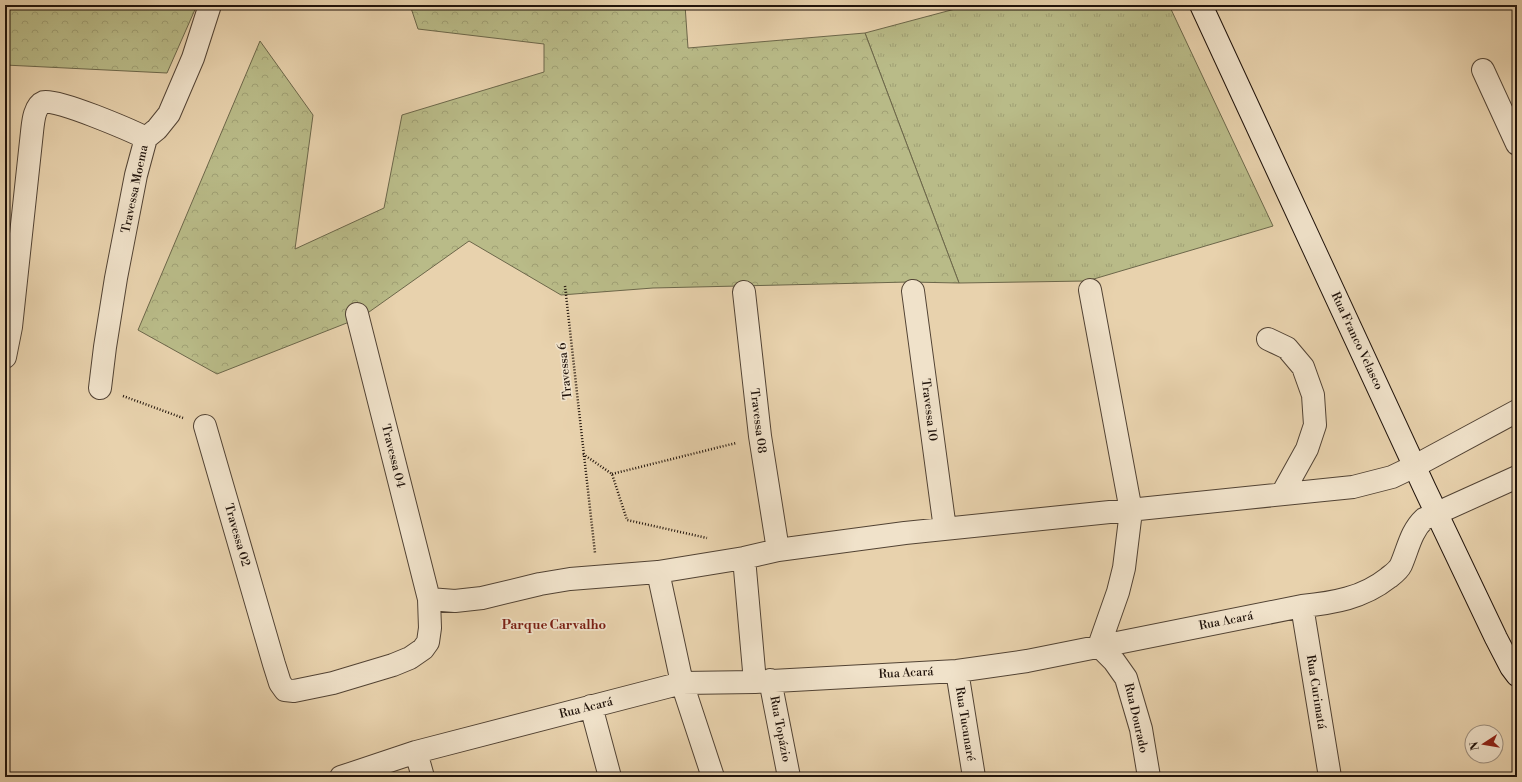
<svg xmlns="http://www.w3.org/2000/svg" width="1522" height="782" viewBox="0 0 1522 782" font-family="'Libre Bodoni',serif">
  <defs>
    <pattern id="grass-tufts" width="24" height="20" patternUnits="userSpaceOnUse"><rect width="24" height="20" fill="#b9bb88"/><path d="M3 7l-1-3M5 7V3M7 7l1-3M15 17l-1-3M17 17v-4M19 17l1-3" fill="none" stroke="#9fa074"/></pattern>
    <pattern id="forest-crowns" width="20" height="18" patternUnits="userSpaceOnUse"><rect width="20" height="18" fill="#b9bb88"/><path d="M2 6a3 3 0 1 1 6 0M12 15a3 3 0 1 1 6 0" fill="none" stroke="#9fa074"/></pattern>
  </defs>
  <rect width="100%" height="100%" fill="#e8d2ad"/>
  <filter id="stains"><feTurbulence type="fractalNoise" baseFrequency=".005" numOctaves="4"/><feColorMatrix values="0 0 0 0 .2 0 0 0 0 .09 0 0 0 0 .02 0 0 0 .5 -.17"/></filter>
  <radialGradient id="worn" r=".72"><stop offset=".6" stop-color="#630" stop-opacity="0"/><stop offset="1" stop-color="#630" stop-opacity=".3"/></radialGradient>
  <path fill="url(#grass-tufts)" stroke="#6c674a" d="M970,5H1169L1273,226L1087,281L959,283L865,33Z"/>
  <path fill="url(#forest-crowns)" stroke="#6c674a" d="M5,5H197L167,73L5,65Z
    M410,5H685L688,48L865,33L959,283L909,282L653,288L561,295L469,241L362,317L217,374L138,330L260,41L313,115L295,249L384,208L402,115L544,72V44L418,29Z"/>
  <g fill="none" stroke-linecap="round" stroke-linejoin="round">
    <g stroke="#524334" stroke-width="24">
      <path id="street" d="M1483,70L1517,144
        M1090,290L1131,511L1124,568L1118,592L1099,646L1114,661L1126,678L1141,729L1149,777
        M913,291L945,529
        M744,292L760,436L778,550
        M1268,339L1287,348L1303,367L1313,395L1315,425L1307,449L1282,494
        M5,357L11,327L32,132C33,123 34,106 44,102C56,98 132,131 146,138
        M100,388L105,347L116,278L136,175L146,138L157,129L169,114L193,58L210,5
        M205,426L274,664L280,683L285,690L294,691L333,683L393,665L410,658L423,649L428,642L430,628L429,599L357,314
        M744,558L755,682
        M658,572L682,683L713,777
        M429,599L455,601L482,598L540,584L570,579L658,572L744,558L778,550L905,533L1353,487L1392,477L1415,466L1517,411
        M1302,606L1330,777
        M957,671L974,777
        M770,680L789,777
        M591,706L610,777
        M416,752L423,777
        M341,777L416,752L682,683L755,682L957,671L1027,661L1302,606C1333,603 1363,598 1388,578C1393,574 1398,571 1401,565C1408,549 1411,531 1424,519L1517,477"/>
    </g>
    <g stroke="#20130b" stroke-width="24">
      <path id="secondary" d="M1201,5L1425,489L1496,638L1511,667L1517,675"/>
    </g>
    <path stroke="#20130b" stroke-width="2.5" stroke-dasharray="1 2" stroke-linecap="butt" d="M565,286L595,553
      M123,396L183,418
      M583,454L612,474L627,520L707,538
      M612,474L736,443"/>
    <use href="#street" stroke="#f0e2ca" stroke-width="22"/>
    <use href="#secondary" stroke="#f0e2ca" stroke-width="22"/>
  </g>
  <g text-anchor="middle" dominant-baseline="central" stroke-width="3.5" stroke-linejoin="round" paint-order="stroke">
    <g font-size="12" fill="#20130b" stroke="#f0e2ca">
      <text transform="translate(135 189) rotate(-78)">Travessa Moema</text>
      <text transform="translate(1357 341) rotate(65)">Rua Franco Velasco</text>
      <text transform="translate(565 371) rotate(-96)">Travessa 6</text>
      <text transform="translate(929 410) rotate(83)">Travessa 10</text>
      <text transform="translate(758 421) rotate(83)">Travessa 08</text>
      <text transform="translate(393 456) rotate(76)">Travessa 04</text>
      <text transform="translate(237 535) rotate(74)">Travessa 02</text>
      <text transform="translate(1226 621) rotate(-11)">Rua Acará</text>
      <text transform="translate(906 673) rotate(-3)">Rua Acará</text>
      <text transform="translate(1316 692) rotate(81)">Rua Curimatá</text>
      <text transform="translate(586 708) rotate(-14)">Rua Acará</text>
      <text transform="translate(1136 718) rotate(77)">Rua Dourado</text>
      <text transform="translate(965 724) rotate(81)">Rua Tucunaré</text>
      <text transform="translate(780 729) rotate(79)">Rua Topázio</text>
    </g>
    <g font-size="13" font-weight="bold" fill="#7a1f14" stroke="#f0e2ca">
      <text x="554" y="625">Parque Carvalho</text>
    </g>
  </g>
  <rect width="1522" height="782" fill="none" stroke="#e8d2ad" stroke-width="20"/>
  <rect x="6" y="6" width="1510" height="770" fill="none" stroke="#20130b" stroke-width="2"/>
  <rect x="10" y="10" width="1502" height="762" fill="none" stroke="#20130b"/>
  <g transform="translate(1484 744) rotate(258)"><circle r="19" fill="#f0e2ca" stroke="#9d8f7e"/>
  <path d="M0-3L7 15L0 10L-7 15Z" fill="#8f2418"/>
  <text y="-6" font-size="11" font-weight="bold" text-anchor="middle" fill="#20130b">N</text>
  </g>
  <rect width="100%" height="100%" filter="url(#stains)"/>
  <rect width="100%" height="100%" fill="url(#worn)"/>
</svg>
